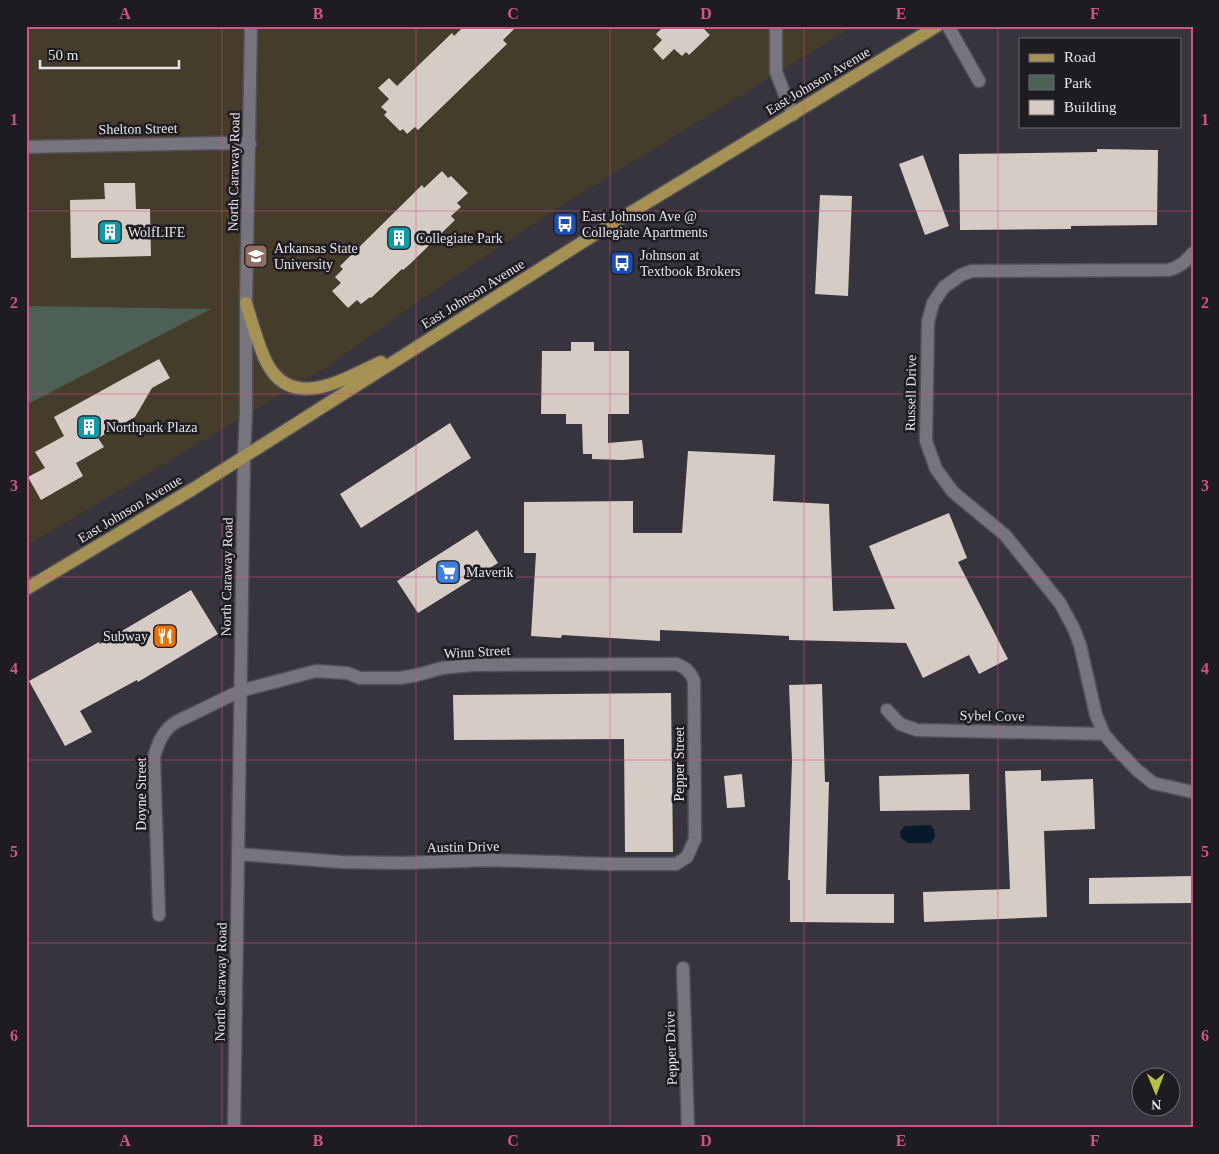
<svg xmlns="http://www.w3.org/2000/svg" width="1219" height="1154" viewBox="0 0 1219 1154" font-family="Georgia,serif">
  <rect width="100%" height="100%" fill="#37343d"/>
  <path fill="#453c2b" d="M26,26H854L552,211L419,301L327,367L26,546Z"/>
  <path fill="#4c6055" d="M26,306L211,309L26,405Z"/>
  <path fill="#071a2b" d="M930,825L934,829L935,837L931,843H908L901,838L900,831L905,826Z"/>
  <path fill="#d6ccc5" d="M464,26H517L503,40L507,44L418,130L415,127L407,134L403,129L400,131L384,115L387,112L381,107L389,99L378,88L389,78L397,86L452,33L454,36Z
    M664,26H701L710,35L689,55L686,52L682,56L674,49L663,60L653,49L662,40L656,34Z
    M1097,149L1158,150L1157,225L1071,226V229L960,230L959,154L1097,152Z
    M923,155L949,226L925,235L899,164Z
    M442,171L448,178L451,176L468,193L457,203L461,207L451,216L455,220L410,264L403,270L402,269L371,298L370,297L361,304L357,300L348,308L332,291L341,283L335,277L343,269L340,266L422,185L424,188Z
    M104,183H135L136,209H150L151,256L71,258L70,200L105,199Z
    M820,195L852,196L848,296L815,294Z
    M571,342H594V351H629V414H608V443L642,440L644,458L622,460L592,459V454H583L582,424H566V414H541L542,351H571Z
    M159,359L170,378L152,388L135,417L98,438L104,447L76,463L83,476L41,500L28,477L45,468L35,452L64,436L54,417Z
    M450,423L471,458L361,528L340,494Z
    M688,451L775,455L773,501L829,504L833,611L895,609L869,546L949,513L967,558L958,562L1008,659L979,674L969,655L923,678L906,643L789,640V636L660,630V641L562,635L561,638L531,636L536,553H524V502L633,501V533H682Z
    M477,530L498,563L418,613L397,581Z
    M191,590L218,634L138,682L137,680L80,711L92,732L65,746L29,681L99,642L100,644Z
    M822,684L825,782H829L826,894H894V923L790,922V880H788L792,761L789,685Z
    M671,693L673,852H625L624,739L454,740L453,695Z
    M1041,770V781L1093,779L1095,829L1044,831L1047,917L924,922L923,892L1010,889L1005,771Z
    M742,774L745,807L727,808L724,776Z
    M969,774L970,810L880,811L879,776Z
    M1193,876V903L1089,904V878Z"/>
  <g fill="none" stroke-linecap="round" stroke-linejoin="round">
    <g stroke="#525057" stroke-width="15">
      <path id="minor" d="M776,26V72L793,115
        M948,26L979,81
        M26,147L222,143L250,144
        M1193,253C1186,261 1179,268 1168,270L972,271L961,275L944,287L933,303L928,322L926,441L936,469L953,492L1005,535L1060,603L1074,629L1080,645L1096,715L1104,734L1114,746L1137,770L1153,783L1193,792
        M887,710L900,724L917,730L1104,734
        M159,915L154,757C158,743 163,730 176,722L240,691L316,671L347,673L360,678H400L417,675L442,668L472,665L676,664C685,667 691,672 694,681L695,839L687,857L676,864H609L491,860L402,863L341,862L238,854
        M683,968L688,1128
        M234,1128L244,456L246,412V303L251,26"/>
    </g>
    <g stroke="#525057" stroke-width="15">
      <path id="major" d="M246,303C252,322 259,349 268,365C294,412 347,377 381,362
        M26,589L193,489L589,238L937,26"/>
    </g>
    <use href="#minor" stroke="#77747d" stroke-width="12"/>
    <use href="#major" stroke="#a59154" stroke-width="12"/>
  </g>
  <path fill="none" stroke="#cd5686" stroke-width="1" stroke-opacity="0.55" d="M222,26V1128M416,26V1128M610,26V1128M804,26V1128M998,26V1128M26,211H1193M26,394H1193M26,577H1193M26,760H1193M26,943H1193"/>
  <defs>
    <g id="bus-square" transform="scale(1.25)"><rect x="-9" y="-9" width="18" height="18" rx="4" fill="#1a4fb4" stroke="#1e1c20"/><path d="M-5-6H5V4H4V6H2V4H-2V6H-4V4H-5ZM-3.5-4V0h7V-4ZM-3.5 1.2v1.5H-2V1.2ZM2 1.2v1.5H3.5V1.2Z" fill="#fff"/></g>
    <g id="building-square" transform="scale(1.25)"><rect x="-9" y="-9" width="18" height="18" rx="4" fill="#0f9aa8" stroke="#1e1c20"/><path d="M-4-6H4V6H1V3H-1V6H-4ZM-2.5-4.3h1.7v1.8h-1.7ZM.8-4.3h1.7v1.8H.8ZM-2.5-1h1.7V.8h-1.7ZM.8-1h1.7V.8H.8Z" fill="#fff"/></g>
    <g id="university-square" transform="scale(1.25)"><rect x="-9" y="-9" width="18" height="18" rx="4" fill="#8d6e63" stroke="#1e1c20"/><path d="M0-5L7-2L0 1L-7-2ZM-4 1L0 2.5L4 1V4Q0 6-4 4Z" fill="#fff"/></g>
    <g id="supermarket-square" transform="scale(1.25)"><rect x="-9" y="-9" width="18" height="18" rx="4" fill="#3f7fe0" stroke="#1e1c20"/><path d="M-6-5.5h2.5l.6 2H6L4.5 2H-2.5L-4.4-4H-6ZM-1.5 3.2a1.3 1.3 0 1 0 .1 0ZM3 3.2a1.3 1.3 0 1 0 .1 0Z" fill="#fff"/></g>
    <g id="restaurant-square" transform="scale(1.25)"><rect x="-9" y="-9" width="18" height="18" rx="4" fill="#e8710a" stroke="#1e1c20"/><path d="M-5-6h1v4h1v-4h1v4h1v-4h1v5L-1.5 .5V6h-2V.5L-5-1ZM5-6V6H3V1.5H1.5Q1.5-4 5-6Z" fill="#fff"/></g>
  </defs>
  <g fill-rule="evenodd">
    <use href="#bus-square" x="565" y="224"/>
    <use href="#building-square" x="110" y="232"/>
    <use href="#building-square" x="399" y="238"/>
    <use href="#university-square" x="256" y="256"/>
    <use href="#bus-square" x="622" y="263"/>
    <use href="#building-square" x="89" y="427"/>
    <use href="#supermarket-square" x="448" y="572"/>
    <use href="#restaurant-square" x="165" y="636"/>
  </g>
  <g text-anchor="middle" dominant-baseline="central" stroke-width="5" stroke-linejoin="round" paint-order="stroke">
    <g font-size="14" fill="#e7e5eb" stroke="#1e1c20">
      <text transform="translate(818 81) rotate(-31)">East Johnson Avenue</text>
      <text transform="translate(138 129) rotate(-1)">Shelton Street</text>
      <text transform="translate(234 172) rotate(-89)">North Caraway Road</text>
      <text transform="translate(473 294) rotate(-32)">East Johnson Avenue</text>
      <text transform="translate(911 393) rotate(-89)">Russell Drive</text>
      <text transform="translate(130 509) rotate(-31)">East Johnson Avenue</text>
      <text transform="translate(227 577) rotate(-89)">North Caraway Road</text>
      <text transform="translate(477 652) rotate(-3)">Winn Street</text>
      <text transform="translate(992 716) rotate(1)">Sybel Cove</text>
      <text transform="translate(679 764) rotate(-90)">Pepper Street</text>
      <text transform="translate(141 794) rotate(-90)">Doyne Street</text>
      <text transform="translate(463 847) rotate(-1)">Austin Drive</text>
      <text transform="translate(221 982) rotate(-89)">North Caraway Road</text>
      <text transform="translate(671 1048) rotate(-92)">Pepper Drive</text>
    </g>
    <g font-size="14" fill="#e7e5eb" stroke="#1e1c20" text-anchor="start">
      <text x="582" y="216">East Johnson Ave @<tspan x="582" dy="16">Collegiate Apartments</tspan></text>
      <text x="128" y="232">WolfLIFE</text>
      <text x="416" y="238">Collegiate Park</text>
      <text x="274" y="248">Arkansas State<tspan x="274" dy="16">University</tspan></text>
      <text x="640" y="255">Johnson at<tspan x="640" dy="16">Textbook Brokers</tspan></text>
      <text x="106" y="427">Northpark Plaza</text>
      <text x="466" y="572">Maverik</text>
      <text x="148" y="636" text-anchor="end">Subway</text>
    </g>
  </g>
  <rect width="1219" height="1154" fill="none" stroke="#1e1c20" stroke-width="55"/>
  <rect x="1019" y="38" width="162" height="90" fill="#1e1c20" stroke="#6e6c71"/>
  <rect x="1029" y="54" width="25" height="8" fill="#a59154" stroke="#6e6c71"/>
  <text x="1064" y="62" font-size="15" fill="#e7e5eb">Road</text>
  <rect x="1029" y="75" width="25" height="15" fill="#4c6055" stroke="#6e6c71"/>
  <text x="1064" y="88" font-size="15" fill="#e7e5eb">Park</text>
  <rect x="1029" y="100" width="25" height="15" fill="#d6ccc5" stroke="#6e6c71"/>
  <text x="1064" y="112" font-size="15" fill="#e7e5eb">Building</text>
  <g transform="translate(1156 1092) rotate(179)"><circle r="24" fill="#1e1c20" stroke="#6e6c71"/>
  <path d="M0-4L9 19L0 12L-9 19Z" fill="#b9c046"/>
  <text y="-8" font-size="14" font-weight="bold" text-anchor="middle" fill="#e7e5eb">N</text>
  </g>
  <path d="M40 60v8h139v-8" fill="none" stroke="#e7e5eb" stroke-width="2.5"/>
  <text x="48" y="60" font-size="15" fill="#e7e5eb" stroke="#1e1c20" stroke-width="4" paint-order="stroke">50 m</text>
  <rect x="28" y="28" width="1164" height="1098" fill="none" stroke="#cd5686" stroke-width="2"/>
  <g font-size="16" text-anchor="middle" font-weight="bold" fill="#cd5686">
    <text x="125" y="19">A</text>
    <text x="318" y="19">B</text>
    <text x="513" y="19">C</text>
    <text x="706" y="19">D</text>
    <text x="901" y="19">E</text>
    <text x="1095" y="19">F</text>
    <text x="14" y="125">1</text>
    <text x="1205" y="125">1</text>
    <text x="14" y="308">2</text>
    <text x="1205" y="308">2</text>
    <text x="14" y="491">3</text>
    <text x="1205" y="491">3</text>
    <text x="14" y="674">4</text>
    <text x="1205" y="674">4</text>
    <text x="14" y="857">5</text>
    <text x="1205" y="857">5</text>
    <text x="14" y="1041">6</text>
    <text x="1205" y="1041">6</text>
    <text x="125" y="1146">A</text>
    <text x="318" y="1146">B</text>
    <text x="513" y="1146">C</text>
    <text x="706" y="1146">D</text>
    <text x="901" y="1146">E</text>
    <text x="1095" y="1146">F</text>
  </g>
</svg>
